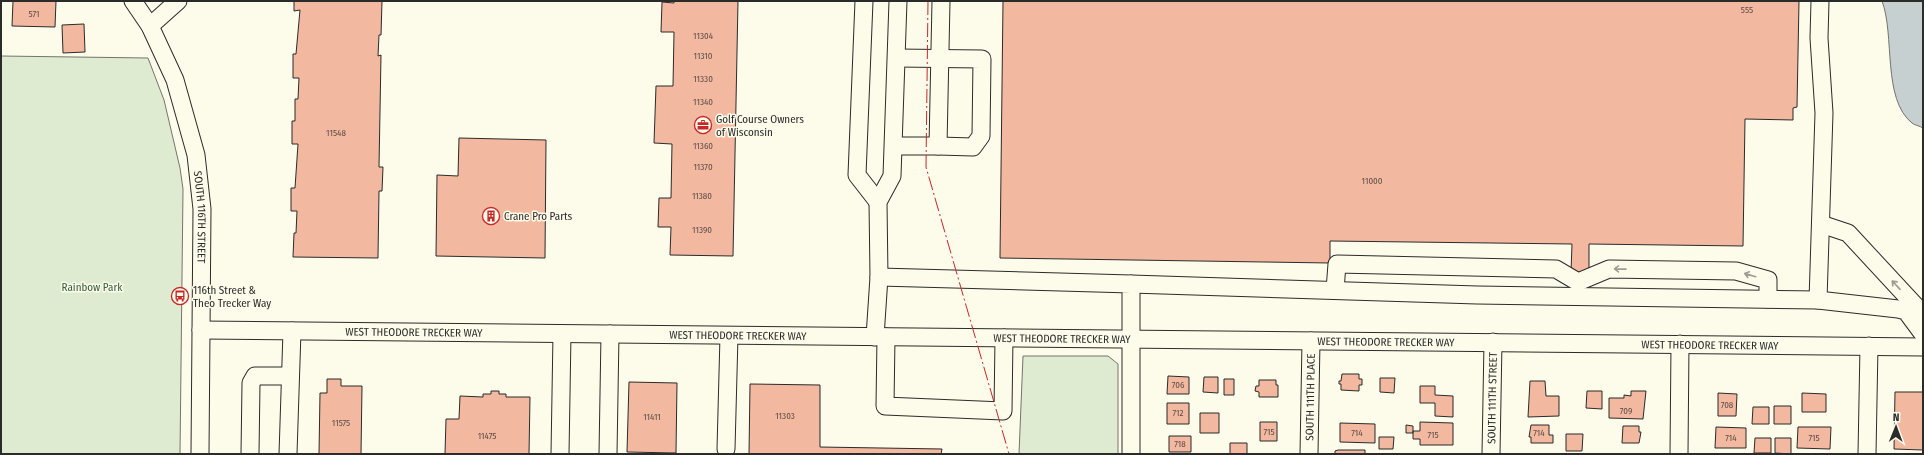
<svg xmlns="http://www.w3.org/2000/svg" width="1924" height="455" viewBox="0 0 1924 455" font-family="'Fira Sans Condensed',sans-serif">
  <rect width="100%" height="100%" fill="#fdfbea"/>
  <path fill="#deebd1" stroke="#74746e" d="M1,56L148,58L164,100L180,168L183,189L180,454H1Z
    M1023,356H1108L1118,364V454H1019Z"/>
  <path fill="#c7d0d0" stroke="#74746e" d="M1882,1H1923V128C1920,126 1914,125 1912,123C1882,99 1895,35 1882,1Z"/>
  <path fill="#f2b8a0" stroke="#2b2b2b" d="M13,1H56L55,27L12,26Z
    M294,1H382L381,35H379L378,56L381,55L379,167H383L382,191H379L378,258L293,257L294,233H296L297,211H291V188H295L298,144H292V121H295V99H298L299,78H293V54H296L300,10L294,11Z
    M674,1H738L733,256L670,255L671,227H658L659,198H671L672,144L654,143L656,86H673L674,32H661L662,2L674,3Z
    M1003,1H1799L1797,107L1793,108V120L1745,119L1743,246L1589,244V272H1571L1572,244L1330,241V263L1000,258Z
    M84,24L85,52L63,53L62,25Z
    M459,138L546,140L545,258L436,256L437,175L458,176Z
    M1342,374H1359V379H1362V385H1359V391L1341,390V384H1339V381H1341Z
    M1168,376L1189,377V394H1167Z
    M1204,377H1218V393L1203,392Z
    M1380,378H1395L1394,393L1380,392Z
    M327,379H341V386H362L361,454H319L320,393H327Z
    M1224,379H1234V395H1224Z
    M1259,380H1276V385H1278V397H1259V392L1255,391L1256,386H1259Z
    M1530,381H1545L1546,396H1559V416L1528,417Z
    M629,382L677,383L676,453L627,452Z
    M750,384L820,385V447L942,449L941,454H749Z
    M1420,386H1435V395L1453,396V417L1435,416V403H1420Z
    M491,391H499V394H506V397H530L529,454H445L446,419H459L460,396L483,397V394H491Z
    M1587,391H1602V409L1586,408Z
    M1631,391H1646L1643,419L1609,418V398H1624V395L1631,396Z
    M1895,392H1923V450L1894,449Z
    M1718,393L1737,394L1736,416H1718Z
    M1802,393L1826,394V412H1802Z
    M1167,403H1189V424H1167Z
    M1774,406H1791V424H1774Z
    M1753,407H1769V424H1752Z
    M1200,413H1219V433H1200Z
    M1260,422H1277V441H1260Z
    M1420,422L1453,423V445H1420V439H1413V431H1420Z
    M1340,423L1375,424V443L1340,442Z
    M1406,425L1413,426V433H1406Z
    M1531,425H1549V435H1553V443H1531V437H1529Z
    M1623,426H1639V432H1641L1639,443H1622Z
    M1716,427L1746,428V448H1715Z
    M1798,427H1831L1830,449L1797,448Z
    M1566,434H1583L1582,451H1566Z
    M1169,436H1191V452H1169Z
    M1379,437H1394L1393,449H1379Z
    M1755,438H1771V453H1754Z
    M1775,438H1791V454L1775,453Z
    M1230,443H1247V454H1230Z
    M1338,450H1365V454H1335V451Z"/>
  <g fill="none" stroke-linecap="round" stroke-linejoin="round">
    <g stroke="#2b2b2b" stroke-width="19">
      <g id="minor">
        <path id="s1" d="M133,1L150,26L175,80L196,155L202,209L200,454"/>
        <path d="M864,1L857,175L878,202"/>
        <path d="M150,26L178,1"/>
        <path d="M897,58L982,59L981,136L973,147L938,146"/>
        <path d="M894,146H938L941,1"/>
        <path d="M1821,224L1848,233L1923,314"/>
        <path d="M879,277L1131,284V454"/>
        <path d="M1131,284L1477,295L1818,300L1898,309L1906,311L1923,334"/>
        <path d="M1335,290L1337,264L1556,269L1578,282L1609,269L1736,271L1768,280V299"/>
        <path d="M1818,300L1824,113L1819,38L1820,1"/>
        <path id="s2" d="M201,330L1923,347"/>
        <path d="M875,337L879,277L878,202L892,176L898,1"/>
        <path d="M886,337L885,406L1003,411L1004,338"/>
        <path d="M726,449L729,336"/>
        <path d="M250,454L251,383L255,376H290"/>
        <path d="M288,454L292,331"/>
        <path d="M560,454L562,334"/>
        <path d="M608,454L610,334"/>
        <path id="s3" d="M1309,454L1311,341"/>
        <path id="s4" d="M1491,454L1493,342"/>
        <path d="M1679,454L1680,344"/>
        <path d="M1867,454L1869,346"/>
      </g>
    </g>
    <use href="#minor" stroke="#fdfbea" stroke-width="17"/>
    <path stroke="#c62828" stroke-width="1" stroke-dasharray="14 3 2 3" stroke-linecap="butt" d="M928,1L926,167L1009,454"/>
  </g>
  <defs><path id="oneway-shaft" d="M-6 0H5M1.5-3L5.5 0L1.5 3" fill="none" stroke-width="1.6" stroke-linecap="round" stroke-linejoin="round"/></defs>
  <g stroke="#9e9d94">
    <use href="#oneway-shaft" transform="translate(1620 269) rotate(-179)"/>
    <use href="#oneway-shaft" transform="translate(1750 275) rotate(-164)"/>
    <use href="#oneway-shaft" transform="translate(1896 285) rotate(-133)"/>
  </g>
  <defs>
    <g id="office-ring" transform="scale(0.9)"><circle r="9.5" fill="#fdfbea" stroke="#c62828" stroke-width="1.5"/><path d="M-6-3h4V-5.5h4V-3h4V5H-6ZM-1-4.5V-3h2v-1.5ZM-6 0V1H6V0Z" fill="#c62828"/></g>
    <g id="building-ring" transform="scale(0.9)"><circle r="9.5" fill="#fdfbea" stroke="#c62828" stroke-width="1.5"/><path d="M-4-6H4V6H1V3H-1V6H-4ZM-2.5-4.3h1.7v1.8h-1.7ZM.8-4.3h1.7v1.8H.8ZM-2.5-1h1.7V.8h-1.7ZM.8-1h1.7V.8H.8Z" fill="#c62828"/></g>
    <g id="bus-ring" transform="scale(0.9)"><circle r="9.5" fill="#fdfbea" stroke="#c62828" stroke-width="1.5"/><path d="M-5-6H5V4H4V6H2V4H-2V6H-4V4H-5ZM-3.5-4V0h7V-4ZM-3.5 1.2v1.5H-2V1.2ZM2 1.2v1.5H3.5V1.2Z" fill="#c62828"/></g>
  </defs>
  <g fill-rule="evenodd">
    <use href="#office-ring" x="703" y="125"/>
    <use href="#building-ring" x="491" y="216"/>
    <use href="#bus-ring" x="180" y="296"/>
  </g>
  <g text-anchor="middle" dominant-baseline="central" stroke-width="3" stroke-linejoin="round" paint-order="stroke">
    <g font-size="9" fill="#5d4e48">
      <text x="1747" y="10">555</text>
      <text x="34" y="14">571</text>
      <text x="703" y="36">11304</text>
      <text x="703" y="56">11310</text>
      <text x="703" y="79">11330</text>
      <text x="703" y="102">11340</text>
      <text x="336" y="133">11548</text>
      <text x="703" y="146">11360</text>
      <text x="703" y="167">11370</text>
      <text x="1372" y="181">11000</text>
      <text x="702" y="196">11380</text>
      <text x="702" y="230">11390</text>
      <text x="1178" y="385">706</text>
      <text x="1727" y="405">708</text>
      <text x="1626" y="411">709</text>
      <text x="1178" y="413">712</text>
      <text x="785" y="416">11303</text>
      <text x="652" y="417">11411</text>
      <text x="341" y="423">11575</text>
      <text x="1269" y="432">715</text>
      <text x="1357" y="433">714</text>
      <text x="1539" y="433">714</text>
      <text x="1433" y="435">715</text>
      <text x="487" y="436">11475</text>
      <text x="1731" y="438">714</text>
      <text x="1814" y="438">715</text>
      <text x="1180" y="444">718</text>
    </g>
    <g font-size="11" fill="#2b2b2b" stroke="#fdfbea" text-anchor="start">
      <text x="716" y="119">Golf Course Owners<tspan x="716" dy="13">of Wisconsin</tspan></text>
      <text x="504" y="216">Crane Pro Parts</text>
      <text x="193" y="290">116th Street &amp;<tspan x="193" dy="13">Theo Trecker Way</tspan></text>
    </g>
    <g font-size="11" fill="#2b2b2b" stroke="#fdfbea">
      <text stroke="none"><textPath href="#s1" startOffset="230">SOUTH 116TH STREET</textPath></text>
      <text stroke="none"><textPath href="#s2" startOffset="213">WEST THEODORE TRECKER WAY</textPath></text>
      <text stroke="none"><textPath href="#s2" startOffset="537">WEST THEODORE TRECKER WAY</textPath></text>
      <text stroke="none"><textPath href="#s2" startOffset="861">WEST THEODORE TRECKER WAY</textPath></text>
      <text stroke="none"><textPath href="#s2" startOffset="1185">WEST THEODORE TRECKER WAY</textPath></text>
      <text stroke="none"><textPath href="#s2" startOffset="1509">WEST THEODORE TRECKER WAY</textPath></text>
      <text stroke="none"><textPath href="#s3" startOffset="57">SOUTH 111TH PLACE</textPath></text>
      <text stroke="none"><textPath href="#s4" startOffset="56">SOUTH 111TH STREET</textPath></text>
    </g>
    <g font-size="11" fill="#34623c" stroke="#fdfbea">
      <text x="92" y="287">Rainbow Park</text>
    </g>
  </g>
  <rect width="1924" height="455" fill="none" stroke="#2b2b2b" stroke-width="4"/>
  <g transform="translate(1896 427) rotate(1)" stroke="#fdfbea" stroke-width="3" paint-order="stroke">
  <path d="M0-3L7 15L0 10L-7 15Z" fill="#2b2b2b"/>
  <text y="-6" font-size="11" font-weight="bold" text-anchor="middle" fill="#2b2b2b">N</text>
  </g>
</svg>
